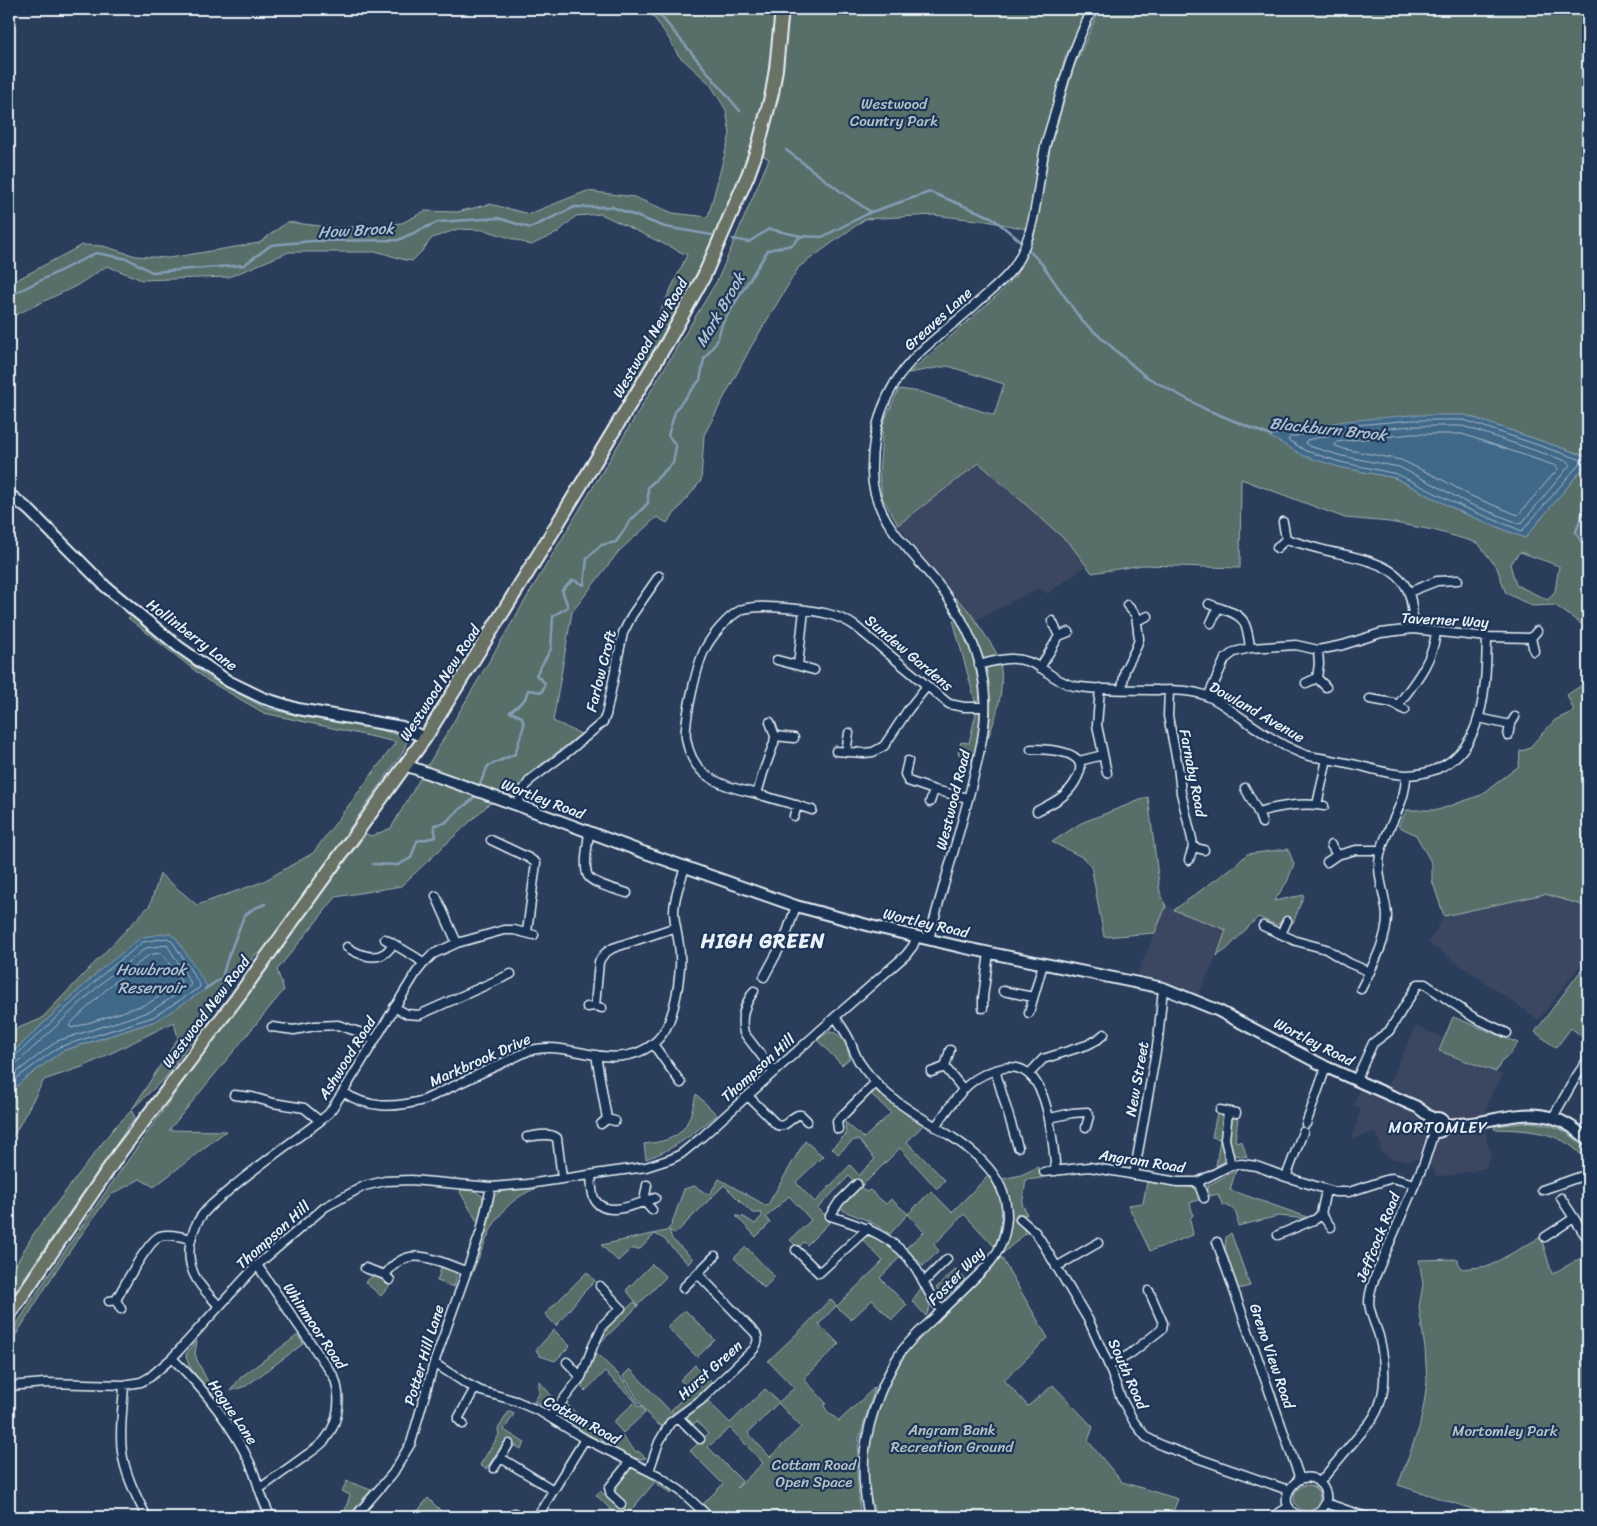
<svg xmlns="http://www.w3.org/2000/svg" width="1597" height="1526" viewBox="0 0 1597 1526" font-family="Sriracha,sans-serif">
  <rect width="100%" height="100%" fill="#2a3d5b"/>
  <filter id="ink" filterUnits="userSpaceOnUse"><feTurbulence type="fractalNoise" baseFrequency=".02" numOctaves="2"/><feDisplacementMap in="SourceGraphic" scale="10" xChannelSelector="R" yChannelSelector="G"/><feConvolveMatrix kernelMatrix="1 2 1 2 8 2 1 2 1" color-interpolation-filters="sRGB"/></filter>
  <g filter="url(#ink)">
    <path fill="#3a4660" d="M979,463L1070,544L1087,565L1047,594L1039,588L973,622L898,525Z
      M1545,894L1582,905L1588,910V955L1539,1020L1428,943L1444,916Z
      M1166,906L1227,930L1217,956L1198,996L1165,982L1137,975Z
      M1416,1026L1444,1038L1440,1051L1503,1075L1491,1094L1492,1096L1488,1100L1485,1128L1487,1144L1492,1154L1486,1168L1454,1175L1437,1176L1425,1159L1419,1158L1408,1161L1393,1159L1379,1151L1381,1145L1375,1132L1352,1139L1361,1108L1354,1105L1361,1085L1366,1077L1388,1085Z"/>
    <path fill="#596e69" stroke="#a0b0b0" fill-rule="evenodd" d="M648,9H1087L1065,58L1042,143L1027,229L986,221L933,215L865,219L799,267L752,345L704,435L701,481L667,523L657,517L619,551L572,612L553,721L581,734L530,773L514,798L489,804L401,886L336,897L277,970L284,990L169,1130L226,1131L154,1187L140,1179L109,1196L59,1266L9,1346V1336C44,1280 81,1227 119,1173C199,1058 282,946 366,834L372,836L391,828L527,597L718,279L769,159L751,148L723,220L685,297L621,407L628,379L687,255L601,214L576,216L557,233L531,245L485,230L458,229L432,238L422,251L412,261L405,260L379,252H289L229,277L142,280L107,266L76,286L9,318V284L82,245L103,246L136,256L169,258L259,243L287,222L338,228L402,223L425,211L457,212L490,204L529,214L587,191L634,197L673,213L708,217L730,134L726,110L710,84L678,55L668,37Z
      M1100,9H1588V457L1465,415L1339,467L1395,478L1463,513L1525,538L1588,462V629L1555,605L1532,606L1506,593L1497,568L1478,543L1433,530L1389,522L1345,518L1241,479L1240,568L1143,565L1092,573L1070,544L979,463L898,525L882,497L879,474L883,424L899,389L921,392L994,415L1004,384L948,366L909,373L1003,290L1016,275L1034,237L1050,149L1074,67ZM1520,552L1559,566L1555,591L1548,600L1516,585L1510,564Z
      M951,596C964,602 971,614 979,626C986,637 995,648 999,659C1006,685 997,715 988,738C989,726 992,712 990,700C987,662 973,626 951,596Z
      M131,616L209,678L265,708L305,717L367,726L408,738L403,752L262,954H256L229,987L166,1077L131,1110L135,1117L9,1300V1276L34,1233L113,1129L131,1111L178,1038L174,1022L85,1066L44,1080L9,1144V1094L22,1081L62,1051L156,1021L100,970L9,1056V1036L18,1028L41,1019L150,905L160,874L197,905L262,882L313,853L396,742L264,713L207,680L128,618Z
      M956,619C983,665 984,712 974,763L971,761V758L958,754L961,742L969,743L976,713L975,701L953,620Z
      M1588,681V910L1582,905L1545,894L1444,916L1432,880V864L1416,835L1398,826L1407,810H1438L1481,795L1519,766L1520,751L1528,749L1555,720L1574,711L1567,695Z
      M1148,797L1160,892L1166,906L1155,933L1104,937L1091,865L1082,857L1052,842L1081,823Z
      M1288,849L1294,864L1287,882L1274,901L1304,895L1293,923L1283,919L1279,924L1276,925L1258,917L1227,949L1217,956L1226,930L1174,910L1237,864L1247,854Z
      M1585,965L1588,967V1041L1571,1028L1556,1048L1535,1032Z
      M1453,1017L1518,1043L1509,1055L1502,1060L1496,1072L1439,1051Z
      M829,1032C843,1032 846,1046 850,1058L842,1065L817,1040Z
      M876,1090H879L913,1120L924,1124L907,1142L945,1180L937,1189L900,1148L861,1187L866,1192L870,1190L886,1204L891,1199L908,1214L931,1191L952,1212L988,1176C1005,1199 1006,1221 994,1246L964,1214L934,1245L939,1251L923,1266L906,1248L924,1232L908,1214L890,1234L869,1221L844,1211L841,1207L860,1187L849,1176L818,1208L831,1221L807,1245L804,1242L798,1248L790,1240L811,1220L789,1196L766,1217L770,1223L756,1237L736,1216L744,1217L755,1224L762,1216V1213H752L724,1185L675,1234L669,1230L672,1239L693,1259L688,1264L664,1239L655,1234L640,1249H631L618,1261L601,1245L666,1231L671,1226L684,1189L694,1186L709,1195L719,1179L767,1206L805,1141L823,1156L796,1182L799,1186L815,1202L850,1165L859,1175L875,1159L859,1140H854L838,1154L832,1148L844,1136H846L845,1122L864,1138L891,1113L871,1094Z
      M696,1094L717,1115C691,1135 677,1148 646,1159L644,1144C682,1140 688,1130 696,1094Z
      M1217,1113C1229,1120 1224,1119 1238,1118L1235,1141L1242,1142L1247,1157L1235,1155L1216,1166L1220,1139L1212,1137Z
      M1531,1122C1559,1126 1569,1131 1588,1152V1163C1565,1131 1531,1130 1494,1129L1495,1126Z
      M1038,1167L1042,1178L1026,1180L1022,1206L1024,1207L1027,1215L1017,1213L1014,1220L1021,1225L1026,1233L1002,1254C1010,1237 1014,1217 1009,1198C1008,1191 1004,1185 1002,1179L1021,1175Z
      M1236,1170L1230,1190L1310,1218L1307,1219L1278,1216L1238,1226C1237,1212 1236,1209 1222,1204L1218,1194L1210,1196L1207,1186Z
      M1147,1182L1196,1188L1201,1199L1190,1203L1193,1215L1190,1219L1193,1235L1150,1251L1128,1205L1143,1203Z
      M537,1188C494,1204 488,1238 471,1276L472,1270L488,1227L494,1196L499,1192L505,1190Z
      M461,1190L475,1191L482,1196L483,1201L478,1223L460,1192Z
      M1231,1233L1250,1286L1238,1289L1225,1249L1226,1237Z
      M867,1236L879,1238L901,1256L880,1278L907,1305L892,1320L872,1300L851,1320L836,1306L819,1324L839,1344L804,1379L826,1403L824,1406L827,1411L839,1421L875,1387L859,1439L857,1472L860,1511L856,1514L846,1517H715L703,1504L723,1484L690,1451L708,1434L697,1421L692,1425L685,1418L708,1401L730,1423L765,1389L779,1402L794,1388L768,1361L806,1325L830,1299L837,1306L883,1261L861,1238ZM778,1403L801,1427L770,1457L748,1433ZM730,1428L763,1463L737,1488L742,1481L708,1447Z
      M1541,1237L1552,1274L1588,1254V1513L1582,1517H1497L1398,1485L1419,1428L1424,1404L1427,1381L1425,1349L1419,1307L1423,1284L1419,1260L1458,1259L1459,1266L1463,1269L1489,1266Z
      M746,1247L775,1277L764,1288L734,1258Z
      M1001,1257L1048,1338L1004,1380L1028,1406L1053,1385L1093,1427L1088,1441L1122,1482L1178,1499L1171,1517H877C874,1509 871,1500 869,1492C860,1446 880,1388 907,1352C931,1321 965,1293 994,1266Z
      M652,1264L666,1277L638,1305L626,1290Z
      M442,1266C456,1270 459,1273 454,1287L437,1281Z
      M956,1269L965,1279L948,1295L943,1297L936,1288Z
      M587,1272L595,1281L582,1294L556,1326L545,1314Z
      M374,1275L379,1277L386,1284H391L381,1296L365,1282Z
      M922,1287L930,1307L926,1316L912,1301Z
      M634,1302L638,1306L600,1343C601,1329 624,1311 634,1302Z
      M685,1310L715,1340L697,1357L667,1327Z
      M554,1330L570,1346L555,1361L540,1356L536,1350Z
      M298,1335L303,1344L246,1386L230,1391L241,1377Z
      M197,1341L195,1353L197,1360L217,1400C208,1389 186,1369 186,1354Z
      M596,1353L621,1377L639,1405L605,1372L585,1391L581,1387Z
      M695,1365L712,1382L693,1400L674,1413L671,1410L691,1390L680,1380Z
      M630,1369L673,1414L662,1426C650,1424 631,1387 623,1376Z
      M539,1381L556,1401C548,1407 544,1406 534,1402L539,1394Z
      M634,1403L638,1407L641,1406L645,1413L623,1433L613,1422Z
      M567,1404L609,1447L568,1422L562,1412Z
      M509,1411L514,1414L504,1430L525,1443L521,1449L506,1440L486,1469L480,1465L499,1435L498,1429Z
      M622,1436L636,1452L638,1451L646,1458C636,1462 621,1452 611,1447Z
      M632,1468L650,1475L674,1491L671,1494L655,1482L625,1517H612L615,1514L596,1495L600,1491L620,1508L625,1502C620,1497 614,1493 615,1486Z
      M347,1481L371,1490L347,1517H343L350,1495L342,1491Z
      M1294 1498a13 13 0 1 1 26 0a13 13 0 1 1-26 0Z
      M428,1498L447,1517H413Z"/>
    <path fill="#406788" stroke="#839eb5" d="M1412,415H1465L1588,457V462L1525,538L1463,513L1395,478L1339,467L1304,456L1269,436L1345,421Z
      M169,933L176,938L208,988L156,1021L62,1051L22,1081L9,1094V1056L100,970L142,937Z"/>
    <g fill="none" stroke-linecap="round" stroke-linejoin="round">
      <path stroke="#a5bacb" stroke-width="1" d="M1412,420H1464L1579,459L1581,462L1522,531L1465,508L1397,474L1340,462L1306,451L1288,440L1290,437L1345,426Z
        M1412,426H1463L1569,462L1570,465L1521,524L1467,503L1435,485L1399,467L1342,456L1309,446L1305,443L1307,440L1346,432Z
        M1413,434H1462L1556,466L1558,469L1518,515L1471,496L1439,478L1401,460L1344,449L1336,446L1335,444L1337,442Z
        M162,953L181,981L180,984L147,1004L72,1028L70,1027V1024L112,984L149,955Z
        M9,1059L14,1057L103,974L143,942L167,938L172,941L200,985L199,988L153,1017L59,1047L18,1077L9,1087
        M9,1065L18,1062L107,978L146,948L167,945L191,983L190,986L151,1011L57,1041L9,1078"/>
      <path stroke="#839eb5" stroke-width="2.5" d="M655,9L740,111
        M786,150L840,191L871,212
        M733,239L749,242L769,229L801,236L822,237L871,212L930,192L991,217L1018,239L1042,264L1082,321L1145,376L1205,409L1271,436
        M9,296L96,253L128,259L152,272L244,265L271,245L313,241L398,240L438,222L498,218L530,228L575,207H612L665,227L712,235
        M1588,496L1576,532L1581,541L1588,548
        M478,788L488,766L515,754L524,725L522,717L510,712L525,699L528,690L542,692L545,683L536,675L551,649L553,616L568,607L562,590L573,580L584,585L587,558L601,545L616,542L631,520L648,503V487L673,463L676,446L668,435L676,409L700,380L704,359L717,341L722,324L768,250L792,245L801,236
        M373,864L398,865L411,858L417,841L436,837L434,825L445,823L455,813L472,800L476,793
        M205,989L222,978L227,960L244,916L253,909L265,904"/>
      <g stroke="#e8f1f8" stroke-width="11">
        <path id="minor" d="M1283,522L1286,539C1299,543 1311,547 1324,550C1351,557 1396,561 1408,591C1413,603 1413,617 1413,629
          M1277,548L1286,539
          M1409,592L1437,581L1458,580
          M1209,604C1239,616 1246,611 1250,648
          M1138,620L1148,616
          M1052,621L1059,636
          M1211,623L1218,608
          M1534,651L1531,638L1537,631
          M777,660L814,670
          M798,665L804,610
          M979,665C1005,658 1021,654 1044,670C1053,677 1062,683 1074,686C1101,691 1130,689 1158,690C1175,690 1191,690 1207,696C1219,701 1229,709 1239,716C1262,732 1282,747 1309,756C1326,759 1344,762 1361,766C1376,770 1392,775 1407,775C1484,772 1486,695 1487,637
          M1040,668L1059,636L1069,632
          M1317,678L1319,664L1318,650
          M1306,683L1317,678L1326,687
          M1100,688L1097,725L1107,773
          M1122,689L1125,670L1136,648L1139,639L1136,615L1127,605
          M1169,690L1168,716L1178,766L1181,793L1192,839L1193,847L1189,860
          M1208,697L1225,659L1234,652L1250,648L1296,645L1318,650L1343,645L1381,633L1413,629L1487,637L1531,638
          M1370,699L1393,703L1405,710
          M1398,705C1415,682 1433,661 1436,632
          M1479,718L1510,725
          M775,736L794,738
          M1508,736L1510,725L1515,717
          M1031,749C1046,749 1091,750 1078,776C1075,783 1070,790 1064,795C1056,802 1046,806 1037,811
          M836,751L864,753L873,752L884,746L908,710L927,686
          M846,752L849,733
          M908,761L905,774L908,781L934,790L968,798
          M1079,761L1103,755
          M1245,788L1258,812L1262,823
          M757,794L763,773L774,743L775,736L770,722
          M930,802L934,790
          M517,805L524,789L530,780L570,750L603,722L606,715L623,633L632,615L659,576
          M1317,805L1327,759
          M812,810C793,804 773,799 754,793C737,789 719,785 705,774C694,765 688,751 686,738C684,721 697,664 705,649C711,637 728,616 741,610C754,604 782,608 797,609C817,611 838,614 855,626L949,704L964,707H985
          M1258,812C1280,806 1302,802 1324,806
          M794,816L797,805
          M589,833C588,843 583,867 588,876C593,884 618,890 627,893
          M491,840L529,858L536,863L527,932
          M1193,847L1204,850
          M1337,855L1356,850H1381
          M1327,862L1337,855L1331,845
          M436,896L457,943
          M1263,926L1296,941L1326,949L1349,963L1370,972
          M1281,934L1287,921
          M385,939L417,958L423,964
          M929,939C942,889 958,839 971,788C978,758 987,728 985,696C983,660 967,624 946,595C919,556 873,524 872,473C871,431 884,389 914,358C932,339 957,322 977,303C989,292 1004,281 1014,267C1036,233 1037,191 1044,152C1047,136 1053,121 1057,106C1066,72 1076,40 1093,9
          M347,947C357,954 374,961 385,953C388,951 391,947 393,944
          M764,977L785,938L796,906
          M1361,989C1372,967 1387,941 1387,916C1386,896 1376,876 1380,855C1386,826 1406,806 1406,775
          M754,991C745,1004 740,1016 744,1033L774,1072
          M1003,991L1033,997
          M595,1006L599,962C602,955 606,952 613,948L676,927
          M394,1007L407,1014L419,1015L511,974
          M587,1007L595,1006L602,1008
          M983,1008V997L989,953
          M1029,1013L1043,964
          M835,1017C840,1024 845,1031 849,1039C853,1047 855,1056 860,1063C867,1074 876,1083 885,1092C925,1128 1008,1152 1007,1217C1006,1237 999,1254 985,1268C968,1285 950,1302 933,1319C922,1329 910,1340 901,1352C892,1365 886,1379 880,1393C863,1437 859,1471 869,1517
          M272,1027L294,1030L315,1026L338,1025L362,1033L374,1041
          M653,1044L681,1083
          M596,1055L607,1119
          M945,1067L950,1050
          M995,1070L1018,1147
          M931,1072L945,1067L963,1089
          M1029,1074L1043,1059L1087,1045L1097,1040L1104,1034
          M1356,1080L1373,1043L1389,1031L1418,984H1425L1473,1017L1507,1033
          M343,1092C368,1109 395,1108 424,1100L528,1051C563,1040 595,1063 629,1055C665,1047 673,1018 678,986C679,976 681,966 680,956C680,941 674,926 674,911C674,896 681,881 685,867
          M234,1095L252,1097L273,1103L304,1108L320,1121
          M748,1096L777,1125C786,1128 790,1118 798,1115H801L807,1121
          M1220,1110L1236,1113
          M1228,1112L1225,1139L1231,1165
          M1553,1117L1576,1077L1588,1059
          M1050,1118L1072,1113L1087,1112L1089,1116L1086,1127
          M601,1124L607,1119L615,1121
          M1306,1124L1326,1067
          M935,1127C946,1113 955,1097 968,1085C978,1076 990,1071 1003,1068C1050,1058 1052,1141 1056,1171
          M838,1129L837,1121L875,1083
          M527,1137C536,1136 550,1132 557,1138L562,1178
          M1044,1172L1089,1167L1178,1182H1198L1231,1165L1242,1164L1256,1166L1286,1177L1335,1192H1349L1392,1178L1415,1184
          M591,1175C592,1182 591,1191 594,1198C604,1220 639,1203 655,1198
          M1134,1175L1158,1040L1163,988
          M1286,1177L1303,1132
          M1198,1182L1204,1198
          M857,1184L839,1202L830,1216C863,1226 896,1237 915,1267C924,1281 930,1298 941,1310
          M647,1185L644,1201L652,1210
          M1542,1190L1588,1174
          M1561,1198L1585,1235L1588,1237
          M1321,1214L1331,1227
          M1020,1219L1035,1232L1040,1239L1089,1321L1109,1366L1121,1398L1134,1422L1146,1437L1163,1446L1288,1490
          M1278,1235L1316,1219L1321,1214L1326,1190
          M1545,1237L1574,1218
          M1217,1242L1300,1479
          M796,1250L819,1273L868,1228
          M257,1265L334,1377C342,1397 339,1422 325,1440C318,1448 309,1453 301,1459C287,1469 273,1479 259,1489
          M1056,1267L1098,1243
          M365,1268L385,1275L390,1280
          M385,1275C408,1242 436,1261 466,1271
          M924,1282L947,1259
          M683,1288L715,1256
          M116,1300C124,1286 147,1242 160,1236C170,1233 182,1237 191,1239
          M109,1301L116,1300L121,1309
          M219,1306C208,1294 195,1282 191,1266C187,1251 191,1234 198,1221C205,1209 217,1200 228,1191C257,1166 289,1144 320,1121L329,1113L343,1092L416,973L423,964L433,954L457,943L504,930H514L534,935
          M172,1358C204,1389 231,1423 250,1463C258,1481 261,1500 271,1517
          M567,1362L581,1377
          M434,1363L465,1383L481,1391L516,1401L541,1412L585,1439L659,1476L682,1492L709,1517
          M1109,1366L1130,1354L1162,1329L1163,1323L1149,1291
          M124,1385C123,1407 119,1430 122,1452C125,1474 136,1497 147,1517
          M9,1386L45,1383L124,1385L141,1382L150,1377L172,1358L257,1265L325,1207L364,1186L385,1181L411,1180L491,1187L528,1184L609,1172L646,1167L671,1159L681,1154L703,1136L835,1017L906,955L913,946L917,936
          M550,1417L581,1377L593,1346L603,1325L621,1308L600,1286
          M678,1417L700,1439
          M463,1424L458,1419L475,1388
          M501,1458L553,1490
          M494,1468L509,1444
          M649,1471L659,1442L670,1423L701,1400L754,1349C757,1344 759,1340 756,1334L698,1274
          M1319,1483L1371,1421C1388,1397 1386,1364 1379,1336C1376,1326 1370,1314 1369,1303C1369,1294 1372,1285 1375,1277L1424,1163L1434,1132
          M1326,1503L1366,1517
          M621,1504L611,1495L609,1488L625,1468L629,1461
          M514,1513L521,1517
          M355,1517L393,1473L411,1443L434,1363L481,1231L491,1187
          M537,1517L585,1439
          M1272,1517L1289,1507
          M1303,1517C1265,1507 1303,1457 1323,1487C1331,1500 1323,1513 1310,1517"/>
      </g>
      <g stroke="#e8f1f8" stroke-width="14">
        <path id="tertiary" d="M9,494L29,510L106,587L179,647L228,681L263,698L298,709L402,727L425,738
          M405,765L517,805L640,851L796,906L871,926L961,947L1163,988L1217,1010L1326,1067L1417,1107L1433,1119
          M1430 1125a7 7 0 1 1 14 0a7 7 0 1 1-14 0Z
          M1445,1125C1454,1124 1463,1124 1472,1123C1519,1116 1548,1102 1588,1140"/>
      </g>
      <g stroke="#e8f1f8" stroke-width="16">
        <path id="trunk" d="M9,1315L121,1151L237,998L425,738L552,533L668,341L704,276L748,175L758,147L772,93L776,69L782,9"/>
      </g>
      <use href="#minor" stroke="#1d3557" stroke-width="8"/>
      <use href="#tertiary" stroke="#1d3557" stroke-width="10"/>
      <use href="#trunk" stroke="#6b7165" stroke-width="12"/>
    </g>
  </g>
  <g text-anchor="middle" dominant-baseline="central" stroke-width="4.5" stroke-linejoin="round" paint-order="stroke">
    <g font-size="15" fill="#b6c3c6" stroke="#1d3557">
      <text x="894" y="104">Westwood<tspan x="894" dy="17">Country Park</tspan></text>
      <text x="952" y="1430">Angram Bank<tspan x="952" dy="17">Recreation Ground</tspan></text>
      <text x="1505" y="1431">Mortomley Park</text>
      <text x="814" y="1465">Cottam Road<tspan x="814" dy="17">Open Space</tspan></text>
    </g>
    <g font-size="15" fill="#e8f1f8" stroke="#1d3557">
      <text transform="translate(938 319) rotate(-42)">Greaves Lane</text>
      <text transform="translate(650 338) rotate(-60)">Westwood New Road</text>
      <text transform="translate(1445 620) rotate(3)">Taverner Way</text>
      <text transform="translate(192 635) rotate(37)">Hollinberry Lane</text>
      <text transform="translate(909 653) rotate(40)">Sundew Gardens</text>
      <text transform="translate(601 671) rotate(-76)">Farlow Croft</text>
      <text transform="translate(440 683) rotate(-57)">Westwood New Road</text>
      <text transform="translate(1257 712) rotate(30)">Dowland Avenue</text>
      <text transform="translate(1193 773) rotate(79)">Farnaby Road</text>
      <text transform="translate(543 799) rotate(21)">Wortley Road</text>
      <text transform="translate(953 800) rotate(-76)">Westwood Road</text>
      <text transform="translate(926 923) rotate(13)">Wortley Road</text>
      <text transform="translate(206 1012) rotate(-53)">Westwood New Road</text>
      <text transform="translate(1314 1042) rotate(27)">Wortley Road</text>
      <text transform="translate(347 1058) rotate(-58)">Ashwood Road</text>
      <text transform="translate(480 1060) rotate(-24)">Markbrook Drive</text>
      <text transform="translate(758 1068) rotate(-42)">Thompson Hill</text>
      <text transform="translate(1137 1079) rotate(-80)">New Street</text>
      <text transform="translate(1142 1161) rotate(9)">Angram Road</text>
      <text transform="translate(273 1235) rotate(-42)">Thompson Hill</text>
      <text transform="translate(1378 1237) rotate(-68)">Jeffcock Road</text>
      <text transform="translate(956 1276) rotate(-46)">Foster Way</text>
      <text transform="translate(315 1326) rotate(56)">Whinmoor Road</text>
      <text transform="translate(424 1355) rotate(-73)">Potter Hill Lane</text>
      <text transform="translate(1272 1356) rotate(71)">Greno View Road</text>
      <text transform="translate(710 1370) rotate(-42)">Hurst Green</text>
      <text transform="translate(1128 1374) rotate(66)">South Road</text>
      <text transform="translate(233 1412) rotate(56)">Hague Lane</text>
      <text transform="translate(582 1420) rotate(29)">Cottam Road</text>
    </g>
    <g font-size="16" font-style="italic" fill="#adc1d1" stroke="#1d3557">
      <text transform="translate(356 230) rotate(-3)">How Brook</text>
      <text transform="translate(720 310) rotate(-60)">Mark Brook</text>
      <text transform="translate(1328 429) rotate(6)">Blackburn Brook</text>
      <text x="151" y="969">Howbrook<tspan x="151" dy="18">Reservoir</tspan></text>
    </g>
    <g font-size="16" letter-spacing="1" fill="#e8f1f8" stroke="#1d3557">
      <text x="1438" y="1127">MORTOMLEY</text>
    </g>
    <g font-size="20" font-weight="bold" letter-spacing="1" fill="#e8f1f8" stroke="#1d3557">
      <text x="763" y="941">HIGH GREEN</text>
    </g>
  </g>
  <rect width="1597" height="1526" fill="none" stroke="#1d3557" stroke-width="30"/>
  <rect x="15" y="15" width="1567" height="1496" fill="none" stroke="#e8f1f8" stroke-width="2" filter="url(#ink)"/>
</svg>
